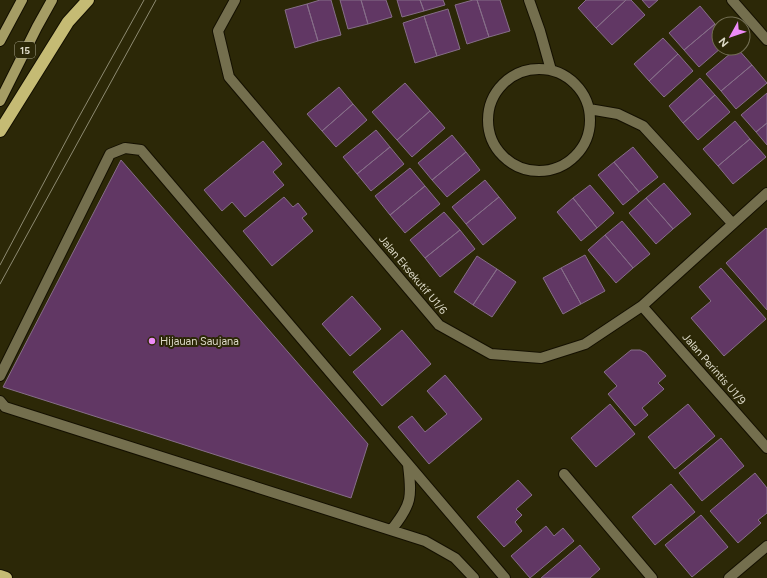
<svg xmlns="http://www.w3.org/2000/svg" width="767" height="578" viewBox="0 0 767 578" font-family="Figtree,sans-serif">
  <rect width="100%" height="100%" fill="#2c2807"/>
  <path fill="#613764" stroke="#866e88" d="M320,0H331L341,35L318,41L307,4Z
    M340,0H361L368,24L348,29Z
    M361,0H386L392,17L368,24Z
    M397,0H420L424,11L402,17Z
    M420,0H443L445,5L424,11Z
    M473,0H477L489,37L467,44L455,5Z
    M477,0H500L510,31L489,37Z
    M586,0H626L596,28L578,8Z
    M626,0H631L645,15L612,45L596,28Z
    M642,0H658L649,8Z
    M307,4L318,41L295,48L285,10Z
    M700,6L715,24L684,50L669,33Z
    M448,9L460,49L437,56L424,16Z
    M424,16L437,56L415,63L403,23Z
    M715,24L719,28V48H721L699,67L684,50Z
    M663,38L678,54L649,81L634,64Z
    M737,48L752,65L721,91L706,74Z
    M678,54L693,71L664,97L649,81Z
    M752,65L767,83L736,109L721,91Z
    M700,78L715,95L683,123L669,106Z
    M405,83L430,111L397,140L372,112Z
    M339,87L353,104L322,131L307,114Z
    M767,93V123L756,132L741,115Z
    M715,95L730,112L698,140L683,123Z
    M353,104L367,120L336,147L322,131Z
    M430,111L445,128L412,157L397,140Z
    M735,121L750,139L718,166L703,149Z
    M767,123V145L756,132Z
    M376,130L390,147L357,174L343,157Z
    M452,135L466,152L432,180L418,163Z
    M750,139L766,157L733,184L718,166Z
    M263,141L282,164L273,172L284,185L245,217L232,202L222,211L204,190Z
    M390,147L404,164L371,191L357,174Z
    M633,147L658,177L639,192L614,162Z
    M466,152L480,170L447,197L432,180Z
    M121,160L368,444L351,498L3,387Z
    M614,162L639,192L623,205L598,175Z
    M410,168L425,186L390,215L375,196Z
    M485,180L499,197L466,224L452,207Z
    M664,183L691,214L673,229L646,198Z
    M590,185L614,213L597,228L573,198Z
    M425,186L440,204L405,233L390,215Z
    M284,197L293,207L298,203L307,214L302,218L313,231L272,266L243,231Z
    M499,197L516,218L483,245L466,224Z
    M573,198L597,228L581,241L557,212Z
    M646,198L673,229L656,244L629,213Z
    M444,212L460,230L425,258L410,240Z
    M622,221L650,254L633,268L605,235Z
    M766,228L767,229V310L726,263Z
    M460,230L475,249L440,277L425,258Z
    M605,235L633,268L616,283L588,250Z
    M585,255L605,291L581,304L561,268Z
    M477,256L497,269L473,305L454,292Z
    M561,268L581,304L563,314L543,278Z
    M721,268L766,319L724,356L691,318L711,301L699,287Z
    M497,269L516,282L492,317L473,305Z
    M352,296L381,329L350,356L322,324Z
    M402,330L431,364L382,406L353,372Z
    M631,350H640L646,353L666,376L658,383L664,389L642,408L648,415L635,426L608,394L617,386L604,372Z
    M445,375L482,419L429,464L398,427L412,416L425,432L447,414L427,391Z
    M610,404L635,434L596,467L571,438Z
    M688,404L715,436L675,469L648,437Z
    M721,438L744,466L702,501L679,473Z
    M755,473L767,488V513L758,520L761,523L738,543L710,511Z
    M518,480L532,495L516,509L522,515L515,522L522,531L504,547L477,517Z
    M671,484L695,512L655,545L632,517Z
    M701,515L728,547L692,577L665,545Z
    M546,526L554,536L563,528L574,541L530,578L511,556Z
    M580,545L600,569L590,578H541Z"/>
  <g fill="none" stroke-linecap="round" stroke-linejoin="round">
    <g stroke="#141000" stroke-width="12">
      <path id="minor" d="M235,0L218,31L229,77L439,325L491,354L541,358L585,344L642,306L767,193
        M529,0L540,31L551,70
        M732,0L767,40
        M488 120a51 51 0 1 1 102 0a51 51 0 1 1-102 0Z
        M589,109L618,114L643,126L732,223
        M642,306L767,448
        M0,376L110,154L125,148L141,150L505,578
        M0,401L5,407L425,541L455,558L474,578
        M564,474L652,578
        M392,529C412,504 412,497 408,465
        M729,578L767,546"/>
    </g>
    <g stroke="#141000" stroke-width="12">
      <path id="primary" d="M0,41L22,0
        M0,101L37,27L52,0"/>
    </g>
    <g stroke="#141000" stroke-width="14">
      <path id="motorway" d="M0,131L68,22L88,0
        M0,576L6,578"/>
    </g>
    <use href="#minor" stroke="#746f4e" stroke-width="10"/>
    <use href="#primary" stroke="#a59d65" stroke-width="10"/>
    <use href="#motorway" stroke="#c5bb74" stroke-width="12"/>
    <path stroke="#8d8a71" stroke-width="1" d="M0,265L75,124L144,0
      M0,284L156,0"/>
  </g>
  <circle fill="#ee8bf7" stroke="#2c2807" stroke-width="1.5" cx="152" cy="341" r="4"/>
  <g text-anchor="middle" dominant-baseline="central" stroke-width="4" stroke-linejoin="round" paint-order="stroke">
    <rect fill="#2c2807" stroke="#a8a58e" stroke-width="1" x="15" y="42" width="20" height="16" rx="3"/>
    <g font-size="10" font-weight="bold" fill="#dddac8">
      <text x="25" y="50">15</text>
    </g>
    <g font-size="11" fill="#dddac8" stroke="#2c2807">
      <text transform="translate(413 275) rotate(50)">Jalan Eksekutif U1/6</text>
      <text transform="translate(714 369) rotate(49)">Jalan Perintis U1/9</text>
    </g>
    <g font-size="11" fill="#dddac8" stroke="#2c2807" text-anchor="start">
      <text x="160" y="341">Hijauan Saujana</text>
    </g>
  </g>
  <g transform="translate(731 36) rotate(230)"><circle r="19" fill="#2c2807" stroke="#736f54"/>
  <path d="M0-3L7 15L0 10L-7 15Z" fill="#ee8bf7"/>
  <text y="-6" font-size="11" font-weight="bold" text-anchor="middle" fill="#dddac8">N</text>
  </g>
</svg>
